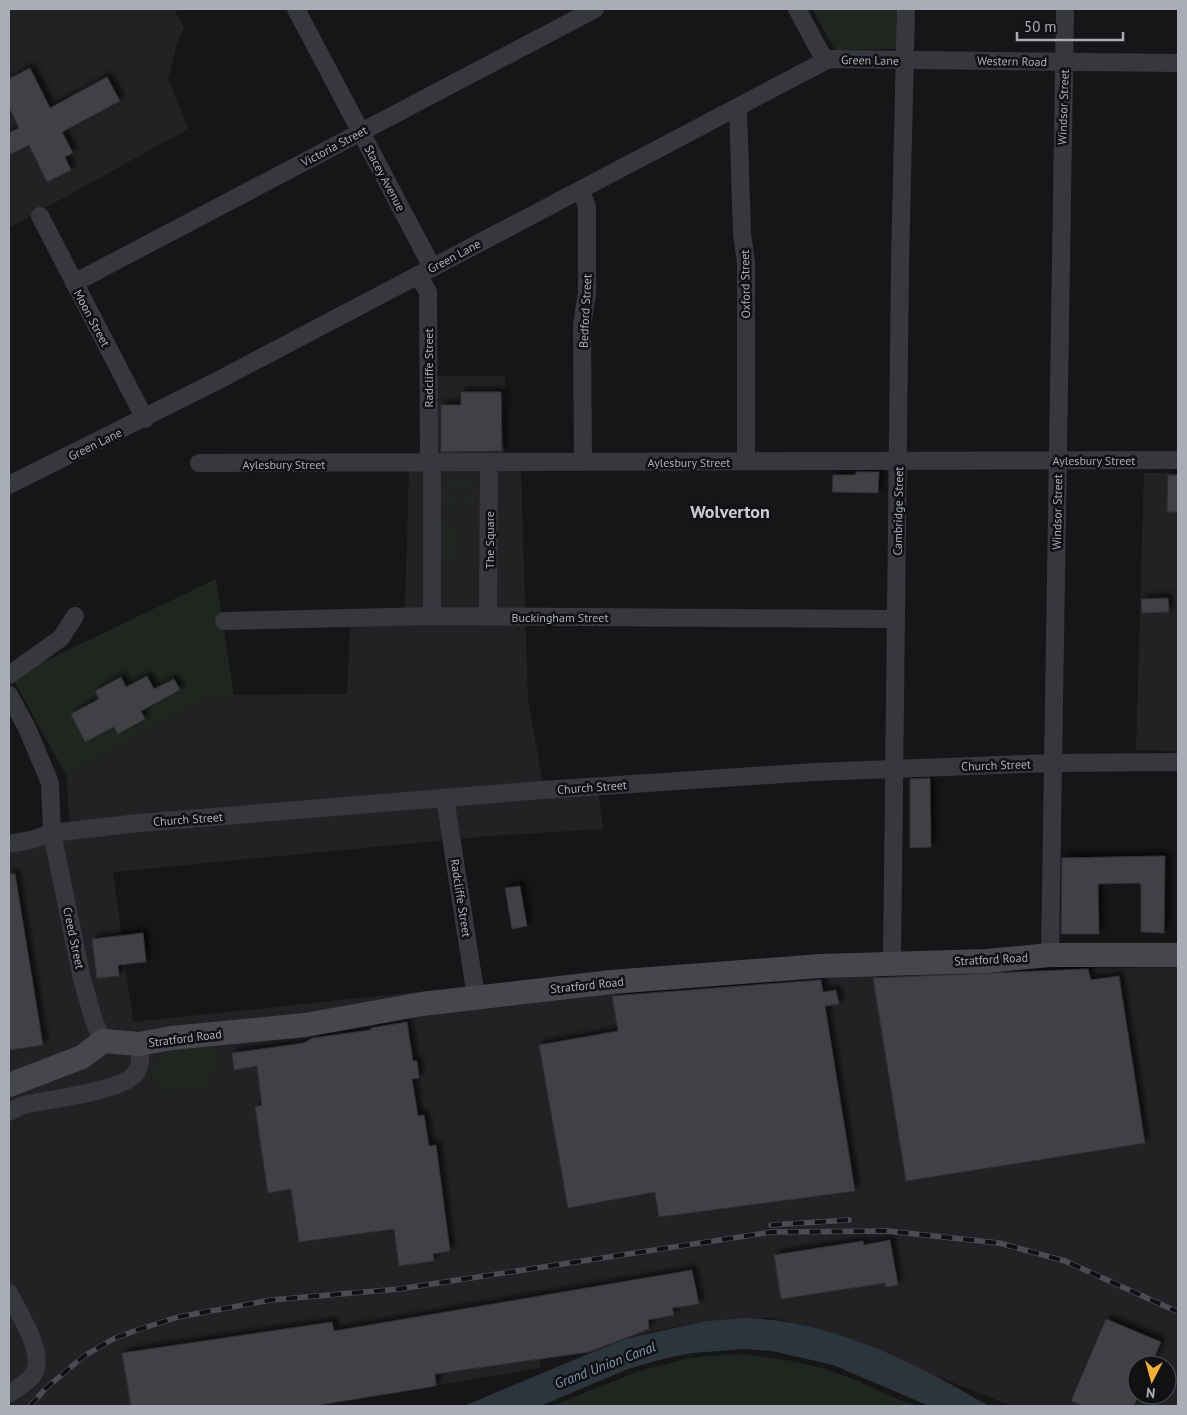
<svg xmlns="http://www.w3.org/2000/svg" width="1187" height="1415" viewBox="0 0 1187 1415" font-family="'PT Sans',sans-serif">
  <defs>
    <filter id="shadow"><feDropShadow dx="4.5" dy="-4.5" stdDeviation="2.5" flood-color="#0009"/></filter>
  </defs>
  <rect width="100%" height="100%" fill="#161618"/>
  <path fill="#222225" fill-rule="evenodd" d="M9,9H174L184,28L176,47L168,79L188,129L9,228Z
    M425,376H505L504,470L521,471L528,700L545,795L598,791L603,829L490,836L113,872L133,1022L445,989L448,1011L622,988L820,975L1178,967V1406H1012L913,1367L866,1344L815,1328L773,1318H743L707,1321L659,1330L624,1339L589,1352L541,1359L540,1368L313,1406H9V834L70,825L66,775L210,695L347,694L351,613L405,610L409,470H424ZM1137,1365H1167V1395H1137Z
    M1144,473H1178V751L1136,750Z"/>
  <path fill="#1e261f" d="M812,9H897L898,49L835,50Z
    M454,478H464L472,484L476,497L471,506L467,507L466,502L471,497L468,489L464,485L455,484L450,492V501L456,502V507L449,508L445,501V488Z
    M443,522L450,524L455,528L454,555L444,561Z
    M216,579L234,695H210L66,775L12,677Z
    M213,1043L217,1072L210,1073L212,1087L169,1092L150,1078L163,1055L173,1049Z
    M739,1354C784,1358 816,1364 858,1381C879,1390 897,1401 919,1406H552L637,1372L688,1358Z"/>
  <path fill="#2c353c" d="M743,1318C830,1319 916,1363 989,1406L927,1405L833,1365L772,1351L745,1349L693,1353L666,1358L628,1369L540,1406H464L624,1339L707,1321Z"/>
  <path fill="#404145" stroke="#303034" filter="url(#shadow)" d="M30,68L50,108L107,77L120,101L62,132L73,153L65,157L71,170L47,182L29,145L9,155V133L19,128L9,107V79Z
    M461,392H501L502,451L441,452V405H461Z
    M856,472H879L878,493L832,492L833,475H856Z
    M1168,475H1178V512H1167Z
    M1168,598L1169,612L1142,613L1141,599Z
    M147,676L154,689L174,679L180,690L141,711L145,719L118,734L114,727L85,742L71,714L99,699L95,691L121,677L126,687Z
    M930,778L931,847L910,848V779Z
    M1165,856L1164,933L1141,932V885L1139,883L1098,884L1099,934H1061L1062,858Z
    M9,874H15L43,1045L9,1050Z
    M520,886L527,926L512,929L505,888Z
    M143,933L146,962L118,965L119,976L97,978L92,939Z
    M1088,969L1091,980L1119,976L1145,1143L906,1181L873,978Z
    M821,980L823,992L836,990L839,1004L825,1006L855,1191L659,1217L655,1192L568,1208L539,1045L618,1031L612,996Z
    M407,1022L413,1061H417L419,1078L412,1079L418,1116L424,1115L429,1146L436,1145L450,1251L433,1254L434,1261L399,1266L394,1229L299,1242L291,1189L268,1193L255,1107L262,1105L257,1066L234,1070L232,1053L304,1043L313,1038L371,1030V1028Z
    M890,1240L898,1285L886,1287L885,1283L781,1299L774,1255L863,1241L864,1245Z
    M692,1270L699,1304L672,1308L674,1315L648,1320L649,1329L589,1352L435,1374L436,1386L313,1406H131L122,1353L332,1322L334,1331Z
    M1106,1319L1161,1342L1151,1365H1137V1398L1134,1406H1084L1071,1401Z"/>
  <g fill="none" stroke-linecap="round" stroke-linejoin="round">
    <path stroke="#37383d" stroke-width="18" d="M296,9L432,267
      M797,9L825,61
      M738,108L742,234L746,262V461
      M581,190L587,207V293L582,325L583,462
      M40,216L145,419
      M418,275L428,292L429,463
      M74,283L595,9
      M199,463L1178,460
      M432,463V616
      M9,485L215,382L825,61L832,59L1178,63
      M488,617L489,463
      M224,621L432,616L896,619
      M9,675L61,638L75,616
      M9,695L27,728L50,783L52,833L82,979L94,1021L103,1041
      M445,798L476,997
      M9,844L31,840L52,833L139,823L542,790L814,772L1052,763L1178,762
      M1050,955L1065,9
      M892,962L900,264L906,9
      M9,1112L23,1105C47,1100 122,1091 135,1074C142,1065 140,1055 139,1044
      M9,1293C18,1313 47,1354 33,1375C27,1383 16,1389 9,1394"/>
    <path stroke="#45474d" stroke-width="24" d="M9,1085L82,1057L103,1041L139,1044L172,1038L305,1025L422,1004L611,982L820,966L987,961L1050,955H1178"/>
    <g stroke="#4a4c52" stroke-width="5.5">
      <path id="rail" d="M771,1225L849,1220
        M30,1406L45,1389L84,1356L113,1339L137,1330L178,1317L271,1300L399,1289L772,1232L887,1231L999,1243L1065,1261L1178,1312"/>
    </g>
    <use href="#rail" stroke="#111113" stroke-width="4" stroke-dasharray="11" stroke-linecap="butt"/>
  </g>
  <g text-anchor="middle" dominant-baseline="central" stroke-width="5" stroke-linejoin="round" paint-order="stroke">
    <g font-size="12" fill="#a8adb8" stroke="#111113">
      <text transform="translate(870 60) rotate(1)">Green Lane</text>
      <text transform="translate(1012 61) rotate(1)">Western Road</text>
      <text transform="translate(1063 107) rotate(-88)">Windsor Street</text>
      <text transform="translate(334 146) rotate(-28)">Victoria Street</text>
      <text transform="translate(385 178) rotate(62)">Stacey Avenue</text>
      <text transform="translate(454 256) rotate(-28)">Green Lane</text>
      <text transform="translate(745 284) rotate(-91)">Oxford Street</text>
      <text transform="translate(585 311) rotate(-87)">Bedford Street</text>
      <text transform="translate(92 318) rotate(62)">Moon Street</text>
      <text transform="translate(428 368) rotate(-90)">Radcliffe Street</text>
      <text transform="translate(95 444) rotate(-26)">Green Lane</text>
      <text x="1094" y="460">Aylesbury Street</text>
      <text x="689" y="462">Aylesbury Street</text>
      <text x="284" y="464">Aylesbury Street</text>
      <text transform="translate(898 511) rotate(-89)">Cambridge Street</text>
      <text transform="translate(1057 512) rotate(-89)">Windsor Street</text>
      <text transform="translate(489 540) rotate(-90)">The Square</text>
      <text x="560" y="617">Buckingham Street</text>
      <text transform="translate(996 765) rotate(-2)">Church Street</text>
      <text transform="translate(592 787) rotate(-4)">Church Street</text>
      <text transform="translate(188 819) rotate(-4)">Church Street</text>
      <text transform="translate(461 898) rotate(81)">Radcliffe Street</text>
      <text transform="translate(74 938) rotate(78)">Creed Street</text>
      <text transform="translate(991 959) rotate(-3)">Stratford Road</text>
      <text transform="translate(587 985) rotate(-6)">Stratford Road</text>
      <text transform="translate(185 1038) rotate(-7)">Stratford Road</text>
    </g>
    <g font-size="14" font-style="italic" fill="#7f9bb3" stroke="#111113">
      <text transform="translate(605 1365) rotate(-21)">Grand Union Canal</text>
    </g>
    <g font-size="18" font-weight="bold" fill="#c9ccd4" stroke="#111113">
      <text x="730" y="511">Wolverton</text>
    </g>
  </g>
  <rect width="1187" height="1415" fill="none" stroke="#a8adb8" stroke-width="20"/>
  <g transform="translate(1152 1380) rotate(186)"><circle r="24" fill="#111113" stroke="#4d4f55"/>
  <path d="M0-4L9 19L0 12L-9 19Z" fill="#f2b134"/>
  <text y="-8" font-size="14" font-weight="bold" text-anchor="middle" fill="#a8adb8">N</text>
  </g>
  <path d="M1017 32v8h106v-8" fill="none" stroke="#a8adb8" stroke-width="2.5"/>
  <text x="1024" y="32" font-size="15" fill="#a8adb8" stroke="#111113" stroke-width="4" paint-order="stroke">50 m</text>
</svg>
